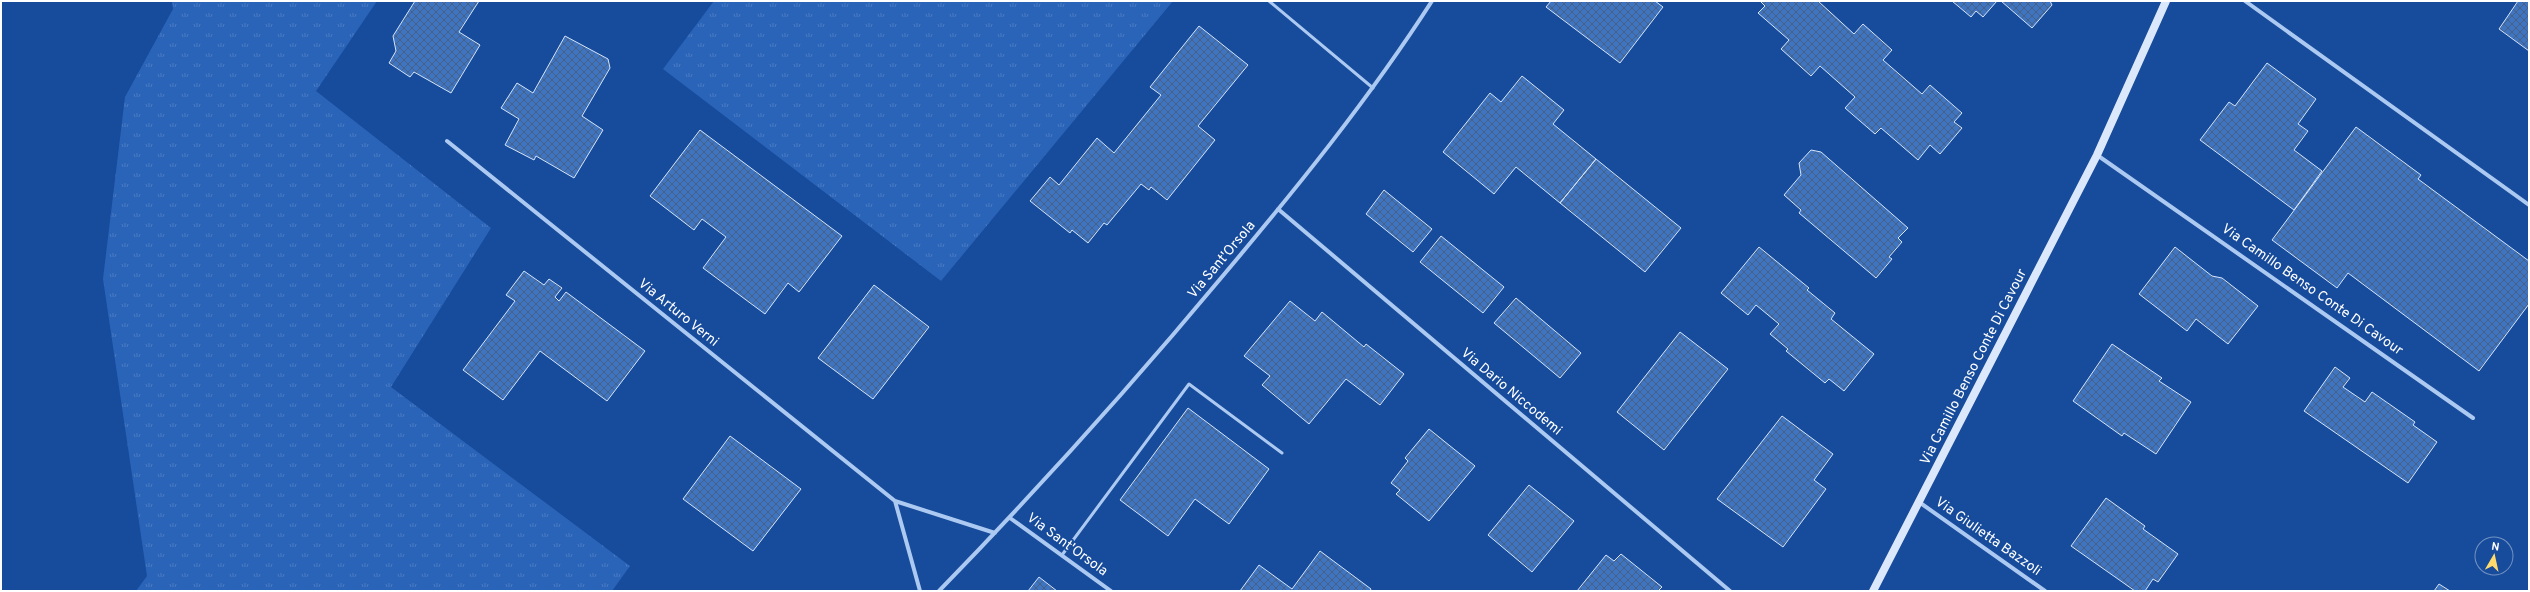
<svg xmlns="http://www.w3.org/2000/svg" width="2530" height="592" viewBox="0 0 2530 592" font-family="Overpass,sans-serif">
  <defs>
    <pattern id="grass-tufts" width="24" height="20" patternUnits="userSpaceOnUse"><rect width="24" height="20" fill="#2a64b8"/><path d="M3 7l-1-3M5 7V3M7 7l1-3M15 17l-1-3M17 17v-4M19 17l1-3" fill="none" stroke="#4a7bc3"/></pattern>
    <pattern id="building-cross-hatch" width="8" height="8" patternUnits="userSpaceOnUse"><rect width="8" height="8" fill="#3f74c1"/><path d="M0 0l8 8M0 8l8-8" fill="none" stroke="#466086"/></pattern>
  </defs>
  <rect width="100%" height="100%" fill="#174b9b"/>
  <path fill="url(#grass-tufts)" d="M172,1H377L316,91L491,228L391,387L630,566L612,591H136L147,576L103,279L125,97L173,9Z
    M714,1H1173L941,281L663,69Z"/>
  <path fill="url(#building-cross-hatch)" stroke="#d4e5fc" d="M415,1H479L459,32L480,45L451,93L414,72L410,77L389,63L396,51L393,36Z
    M1551,1H1655L1663,7L1620,63L1546,7Z
    M1760,1H1818L1854,34L1863,24L1892,50L1883,60L1922,94L1930,85L1962,113L1954,122L1962,128L1940,154L1930,145L1918,160L1881,128L1875,134L1845,108L1855,97L1820,66L1811,76L1781,49L1789,40L1758,13L1765,6Z
    M1952,1H1997L1983,17L1976,11L1971,17Z
    M2001,1H2050L2052,5L2032,28Z
    M2518,1H2529V51L2499,29Z
    M1199,26L1248,65L1198,126L1215,140L1167,200L1151,187L1149,190L1141,184L1107,225L1104,223L1088,243L1072,230L1070,233L1030,201L1050,177L1059,185L1097,138L1114,153L1161,95L1150,87Z
    M565,36L608,59L610,68L582,116L603,130L574,178L536,156L534,160L505,145L519,119L501,108L517,83L533,93Z
    M2267,63L2316,99L2298,124L2308,131L2294,150L2322,171L2294,210L2200,140L2229,102L2235,106Z
    M1522,76L1564,110L1553,124L1596,159L1560,203L1516,167L1494,194L1443,152L1490,93L1501,102Z
    M2356,127L2421,175L2418,179L2529,261V304L2479,371L2348,273L2337,288L2272,240Z
    M700,130L842,236L799,292L788,283L765,314L703,268L726,237L702,219L694,230L650,196Z
    M1811,150L1821,152L1908,228L1898,238L1902,242L1889,257L1892,259L1876,278L1799,213L1801,210L1784,195L1801,175L1799,163Z
    M1596,159L1681,228L1645,272L1560,203Z
    M1384,190L1432,229L1413,252L1366,214Z
    M1441,236L1504,287L1483,313L1420,262Z
    M1759,247L1809,288L1807,290L1835,313L1831,319L1874,354L1844,391L1829,379L1825,383L1786,351L1788,349L1770,334L1779,324L1756,305L1748,315L1721,293Z
    M2175,247L2212,276L2222,278L2258,306L2228,344L2196,319L2187,331L2139,294Z
    M524,271L544,285L549,279L562,288L555,297L559,301L566,292L645,351L607,401L540,351L503,400L463,370L515,301L506,295Z
    M874,285L929,327L873,399L818,358Z
    M1516,298L1581,353L1560,378L1494,323Z
    M1290,301L1315,321L1322,312L1364,347L1366,344L1404,374L1380,405L1346,379L1309,424L1262,385L1270,376L1244,356Z
    M1680,332L1728,369L1664,450L1617,412Z
    M2112,344L2162,378L2159,381L2191,402L2156,454L2124,433L2122,436L2073,401Z
    M2335,367L2350,378L2343,387L2365,402L2372,392L2415,422L2413,425L2437,442L2408,483L2304,411Z
    M1188,408L1269,469L1229,524L1195,499L1168,536L1120,500Z
    M1782,416L1833,454L1814,480L1826,489L1783,547L1717,499Z
    M1429,429L1475,466L1429,521L1396,494L1400,490L1391,483L1408,461L1405,458Z
    M730,436L801,489L753,551L683,499Z
    M1529,485L1574,521L1532,572L1488,535Z
    M2106,498L2145,526L2143,529L2178,554L2158,582L2153,579L2145,591H2135L2071,546Z
    M1320,551L1371,589L1370,591H1240L1259,565L1292,589Z
    M1621,554L1662,587L1658,591H1577L1606,555L1614,561Z
    M1039,577L1057,591H1028Z
    M2439,584L2450,591H2434Z"/>
  <g fill="none" stroke-linecap="round" stroke-linejoin="round">
    <path stroke="#acc9f2" stroke-width="3" d="M1269,1L1373,88
      M1062,555L1189,384L1282,453"/>
    <path stroke="#acc9f2" stroke-width="4" d="M2245,1L2529,205
      M447,141L895,501L995,533
      M2097,155L2473,418
      M1278,209L1730,591
      M895,501L920,591
      M1919,502L2045,591
      M1010,518L1111,591
      M939,591C1037,490 1131,386 1221,278C1296,189 1369,99 1432,1"/>
    <path stroke="#dbe8fc" stroke-width="8" d="M1873,591L2097,155L2166,1"/>
  </g>
  <g text-anchor="middle" dominant-baseline="central" stroke-width="3.5" stroke-linejoin="round" paint-order="stroke">
    <g font-size="14" fill="#fff" stroke="#174b9b">
      <text transform="translate(1222 260) rotate(-50)">Via Sant'Orsola</text>
      <text transform="translate(2312 290) rotate(35)">Via Camillo Benso Conte Di Cavour</text>
      <text transform="translate(678 313) rotate(39)">Via Arturo Verni</text>
      <text transform="translate(1974 367) rotate(-63)">Via Camillo Benso Conte Di Cavour</text>
      <text transform="translate(1511 392) rotate(40)">Via Dario Niccodemi</text>
      <text transform="translate(1988 537) rotate(35)">Via Giulietta Bazzoli</text>
      <text transform="translate(1067 545) rotate(36)">Via Sant'Orsola</text>
    </g>
  </g>
  <rect width="2530" height="592" fill="none" stroke="#ffffff" stroke-width="4"/>
  <g transform="translate(2494 556) rotate(9)"><circle r="19" fill="#174b9b" stroke="#7493c3"/>
  <path d="M0-3L7 15L0 10L-7 15Z" fill="#ffdb6d"/>
  <text y="-6" font-size="11" font-weight="bold" text-anchor="middle" fill="#ffffff">N</text>
  </g>
</svg>
